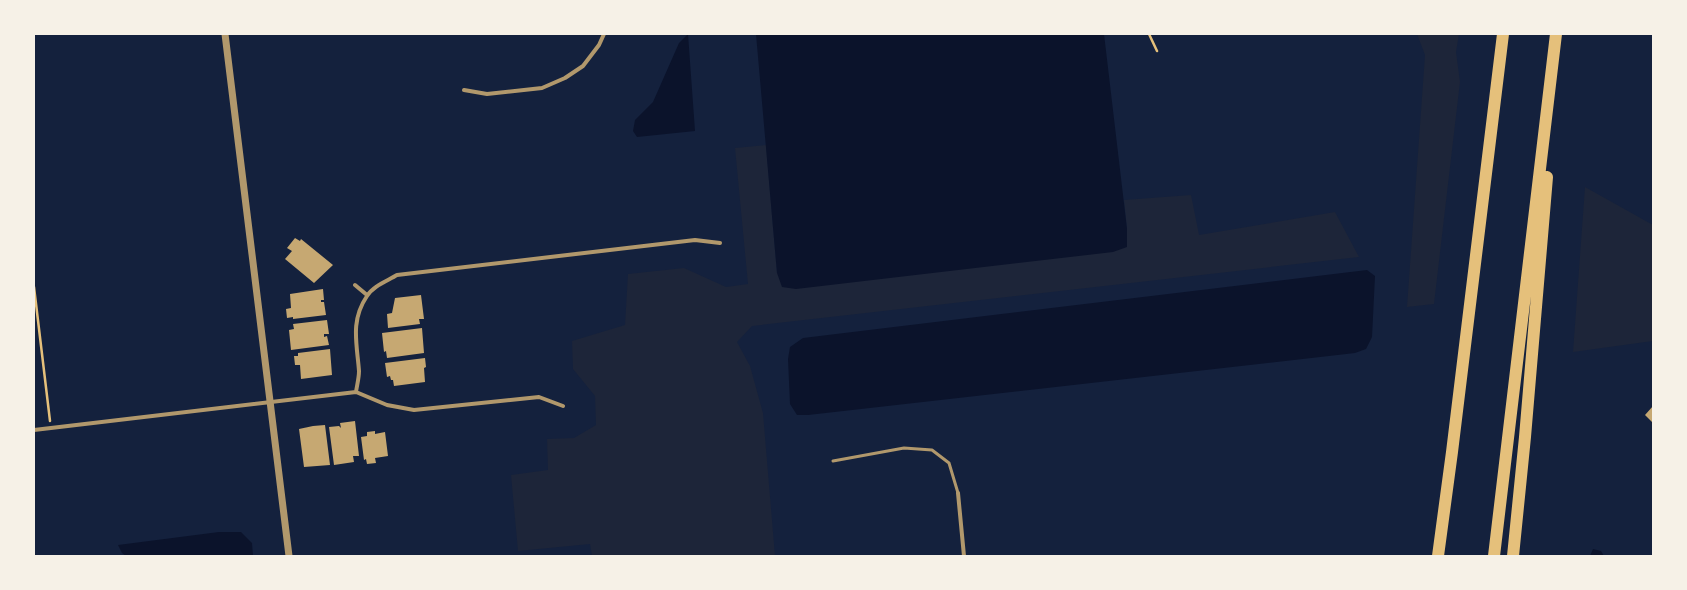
<svg xmlns="http://www.w3.org/2000/svg" width="1687" height="590" viewBox="0 0 1687 590" font-family="'Archivo Narrow',sans-serif">
  <rect width="100%" height="100%" fill="#14213d"/>
  <path fill="#1d2539" d="M1417,34H1459L1456,52L1460,82L1434,304L1407,307L1425,55Z
    M766,145L777,273L1127,246V229L1124,200L1191,195L1199,235L1335,212L1359,257L752,326L737,342L750,366L763,413L775,556H592L590,544L518,551L511,475L548,470L547,439L574,438L596,425L595,396L573,369L572,341L625,325L628,274L684,268L726,287L748,284L735,148Z
    M1585,187L1653,225V341L1573,352Z"/>
  <path fill="#0b132b" d="M688,34L695,131L637,137L633,131L635,120L653,102L679,43Z
    M756,34H1104L1127,229V247L1113,252L796,289L782,287L777,273Z
    M1367,270L1375,276L1372,337L1366,349L1355,353L808,415H797L790,404L788,359L790,347L803,338Z
    M219,532H241L252,543L253,556H126L122,553L118,545Z
    M1593,549L1601,551L1604,556H1590Z"/>
  <path fill="#c6a872" d="M295,238L300,241L301,239L333,265L314,283L285,259L292,251L287,248Z
    M323,289L324,300H321V302H324L326,315L293,319V317L287,318L286,309L291,308L290,294Z
    M421,295L424,319H419L420,324L388,328L387,314L392,313L395,298Z
    M327,320L329,334H324V337L327,336L329,345L291,350L289,330L294,329L293,324Z
    M422,328L424,353L387,358L386,351L384,352L382,333Z
    M330,349L332,375L301,379L300,365H295L294,356H298V353Z
    M425,358L426,367L424,368L425,382L394,386L393,380H391L390,376L387,377L385,363Z
    M1653,406V423L1645,415Z
    M355,421L359,456H353L354,462L334,465L329,427L339,426L341,428L340,423Z
    M325,425L330,465L304,467L299,429L313,426Z
    M375,431V434L385,432L388,456L375,458L376,463L367,464L366,459L364,460L361,437L367,436V432Z"/>
  <g fill="none" stroke-linecap="round" stroke-linejoin="round">
    <path stroke="#e5c07b" stroke-width="2.5" d="M1149,34L1157,51
      M34,287L50,421"/>
    <path stroke="#b1986c" stroke-width="3" d="M833,461L904,448L932,450L949,463L958,493"/>
    <path stroke="#b1986c" stroke-width="4" d="M464,90L487,94L542,88L565,78L583,66L599,45L604,34
      M355,285L367,295
      M356,392C357,385 359,378 359,371C357,344 350,321 367,296C373,286 387,281 397,275L695,240L720,243
      M34,430L356,392L387,405L414,410L539,397L563,406
      M958,493L964,556"/>
    <path stroke="#b1986c" stroke-width="7" d="M225,34L289,556"/>
    <path stroke="#e5c07b" stroke-width="12" d="M1438,556L1452,452L1503,34
      M1494,556L1556,34
      M1513,556L1525,437L1547,177"/>
  </g>
  <rect width="1687" height="590" fill="none" stroke="#f6f1e7" stroke-width="70"/>
</svg>
